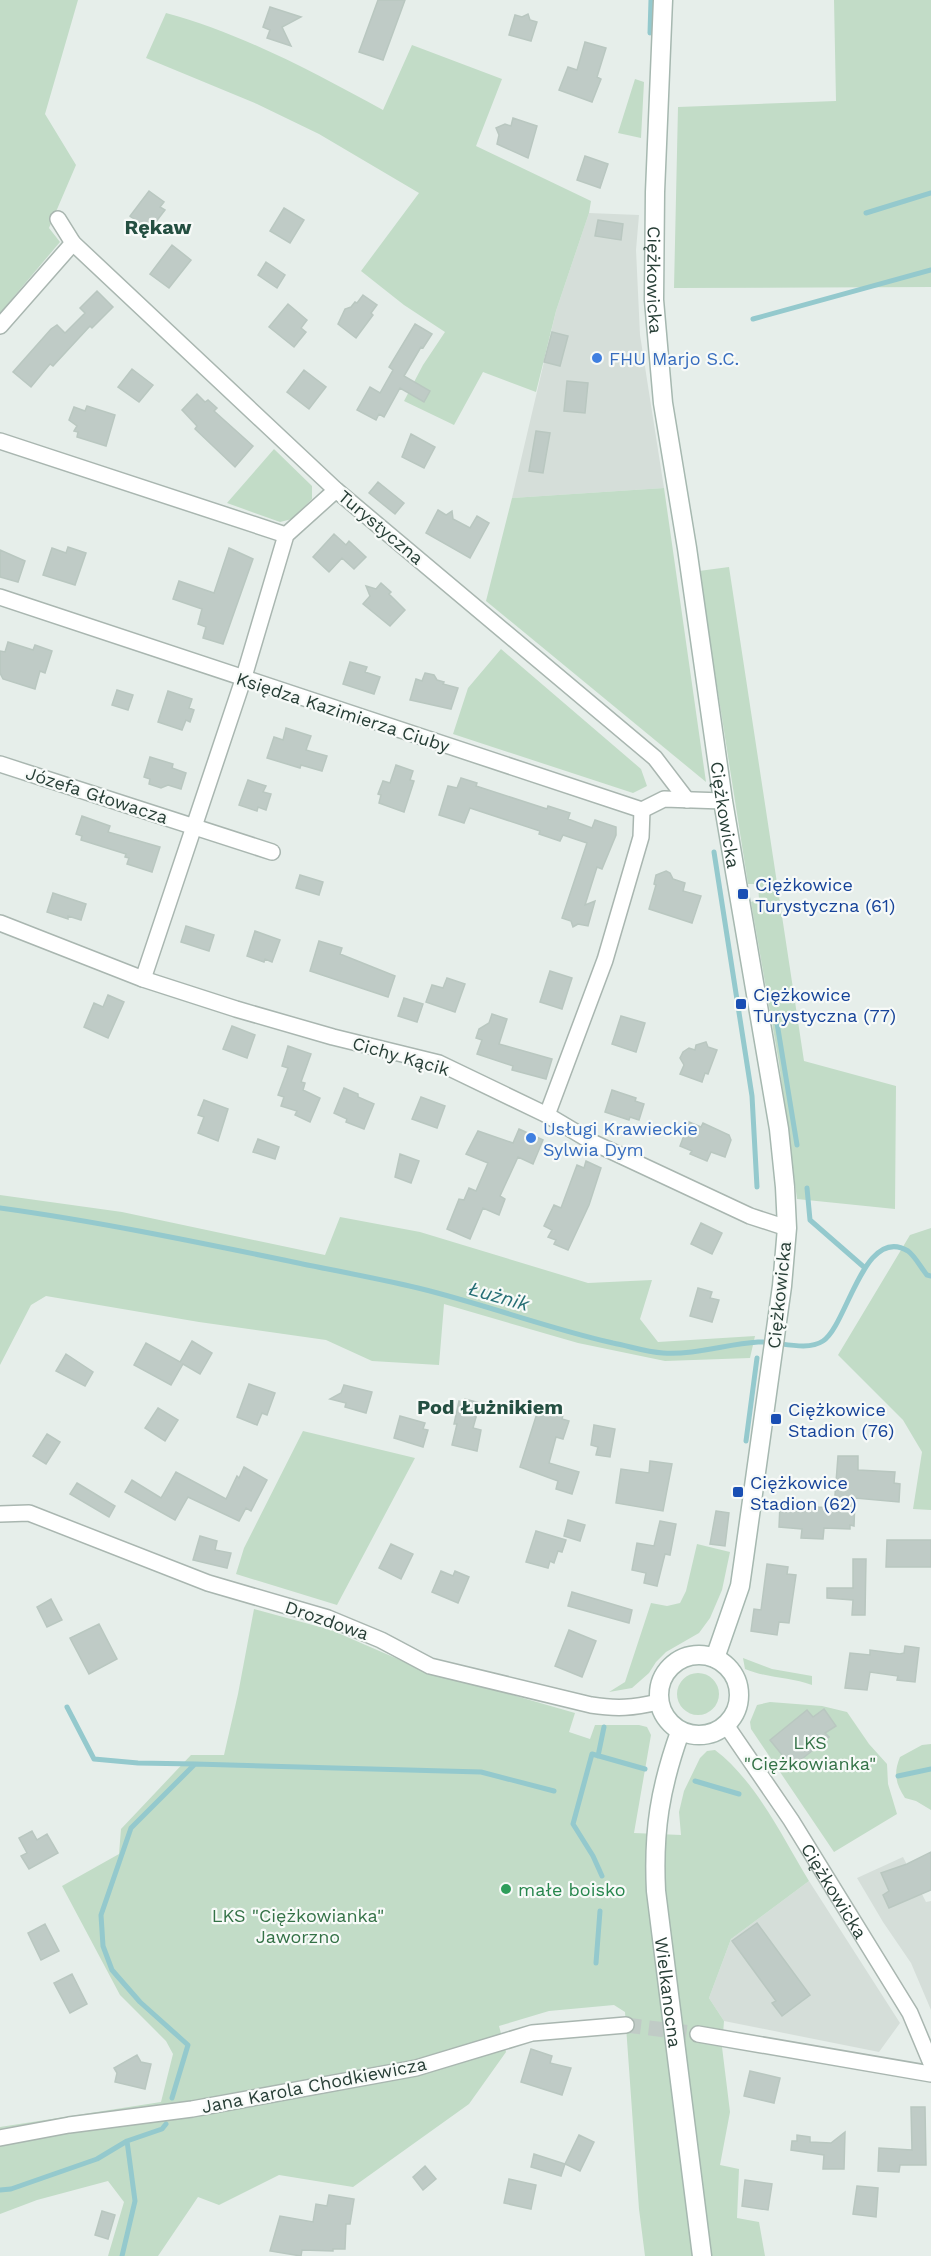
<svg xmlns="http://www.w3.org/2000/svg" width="931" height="2256" viewBox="0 0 931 2256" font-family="'Work Sans',sans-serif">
  <rect width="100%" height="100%" fill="#e6eeea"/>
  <path fill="#d5ded9" d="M589,213L639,215L636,250L640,335L664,488L512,498L556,311Z
    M903,1857L926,1902L931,1901V2010L911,1963L883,1922L857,1878Z
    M809,1881L900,2023L879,2052L724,2021L709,1998L731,1939Z"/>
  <path fill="#c2dcc7" d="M0,0H78L45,114L76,165L49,228L60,242L0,313Z
    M834,0H931V287L674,288L678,107L836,101Z
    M166,13C243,34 313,72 383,110L412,45L502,79L476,146L591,201L589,213L556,311L536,392L483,372L454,425L404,401L423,365L445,332L404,305L361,271L419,193L319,134L257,104L146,58Z
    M635,79L644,82L641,138L618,133Z
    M274,449L312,486V499L292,519L280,522L227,503Z
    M664,488L706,782L486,601L512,498Z
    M729,567L804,1061L896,1086L895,1209L797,1199L779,1063L751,902L759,899L758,884H748L699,571Z
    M501,649L641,769L647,786L633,793L453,734L468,688Z
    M0,1195L122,1212L325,1255L340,1217L420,1232L588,1283L652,1280L640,1319L658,1342L755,1336L750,1358L665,1361L578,1343L444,1304L439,1365L372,1361L326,1340L199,1322L46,1296L31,1305L0,1365Z
    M931,1228V1510L913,1509L922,1452L903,1420L838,1355L910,1235Z
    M303,1431L415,1458L337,1605L236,1574L244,1548Z
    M697,1544L730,1552L722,1590L710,1618L699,1633L666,1652L656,1662L649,1673L632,1688L609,1692L625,1682L651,1603L667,1606L680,1603L686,1591Z
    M254,1609L331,1630L437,1676L481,1686L575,1713L569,1732L590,1739L595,1725H639L647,1727L651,1735L634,1833L681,1835L679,1812L684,1791L700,1758L707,1751L715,1750C756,1781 783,1838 809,1881L731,1939L709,1998L724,2021L722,2047L730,2112L720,2165L739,2169L737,2218L759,2222L765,2256H645L639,2209L625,2012L614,2005L549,2011L499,2026L506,2052L469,2104L353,2187L279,2175L219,2205L198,2197L158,2256H108L124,2202L108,2181L37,2200L0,2214V2127L161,2102L173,2054L166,2041L120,1995L62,1886L119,1854L121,1829L191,1755H224L238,1694Z
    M743,1658L772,1669L812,1676V1685C790,1677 766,1678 745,1669Z
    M677 1694a21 21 0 1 1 42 0a21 21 0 1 1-42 0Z
    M770,1702L822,1706L847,1712L869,1744L887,1764L888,1784L897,1814L834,1852L751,1729L750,1722L757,1705Z
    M931,1744V1810L916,1801L905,1798C896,1784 893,1774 900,1757L922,1745Z"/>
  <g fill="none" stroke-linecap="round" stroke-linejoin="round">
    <path stroke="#94c9cd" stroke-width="5" d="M650,33L651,0
      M866,213L931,193
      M753,319L931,270
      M714,852L752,1096L757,1187
      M777,1023L797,1145
      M807,1188L810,1220L865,1268
      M0,1208C94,1221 187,1240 279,1259C325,1269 372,1277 418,1288C484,1304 547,1328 613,1343C629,1346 646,1352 663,1353C696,1355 726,1344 758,1342C778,1341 806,1352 823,1341C847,1326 864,1224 908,1251C915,1256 921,1268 927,1275L931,1276
      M746,1441L757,1358
      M67,1707L94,1759L138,1763L195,1764
      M598,1756L604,1727
      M898,1776L931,1769
      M695,1781L739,1794
      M602,1876L593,1856L573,1824L592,1754L645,1769
      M596,1963L600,1911
      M172,2098L188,2045L140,2002L112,1970L103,1946L101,1915L131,1828L195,1764L481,1772L554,1791
      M0,2190L11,2189L97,2159L127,2141L162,2129L166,2124
      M122,2256L135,2201L127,2141"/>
  </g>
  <path fill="#bfcbc6" stroke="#b9c7c0" stroke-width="1.5" d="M378,0H405L383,60L359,52Z
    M270,7L301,17L282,27L291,46L267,38L270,30L263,27Z
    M528,14L530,20L537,22L531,41L509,35L515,15L522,17Z
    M585,42L606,48L597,77L601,79L592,102L559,90L568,67L577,70Z
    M513,118L537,126L528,158L497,144L499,135L496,128L505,124L511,126Z
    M585,156L608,164L600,188L577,180Z
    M149,191L164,202L160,207L165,210L149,231L130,216Z
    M284,208L304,220L290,243L270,231Z
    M598,220L623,224L621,240L595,236Z
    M172,245L191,260L169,288L150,274Z
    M266,262L285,275L277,288L258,275Z
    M97,291L113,307L92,328L90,326L53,366L50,364L31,387L13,372L51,329L57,325L65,333L85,313L80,308Z
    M363,295L377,305L371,313L373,315L356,338L338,324L345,309L351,307L355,302L357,303Z
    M288,304L307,320L301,328L306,332L294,347L269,327Z
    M415,324L432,334L423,348L421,347L404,376L430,391L424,402L400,388L384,417L379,414L376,420L357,410L370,387L380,393L393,370L389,367Z
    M552,332L568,336L560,366L544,362Z
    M132,369L153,385L139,402L118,387Z
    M304,370L326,387L309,409L287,392Z
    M567,381L588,383L585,413L564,411Z
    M197,394L205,402L208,400L217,408L214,411L253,446L235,467L195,429L197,426L182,410Z
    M87,406L115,415L106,446L77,437L78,432L74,431L77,426L69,420L74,407L85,411Z
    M536,431L550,433L543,473L529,471Z
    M411,434L435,447L424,468L402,457Z
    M378,482L404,503L395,514L369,493Z
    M438,510L446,515L452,511L453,519L470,528L477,516L489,523L470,558L426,533Z
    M334,534L346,545L349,541L366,557L354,569L342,558L329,572L313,557Z
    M68,547L86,553L75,585L43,575L52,548L66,553Z
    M229,548L253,559L223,644L203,638L206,627L198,624L202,609L173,599L179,581L214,593Z
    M0,550L25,561L18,582L0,577Z
    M381,583L391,592L389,594L405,610L390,626L363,604L370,596L366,586L376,589Z
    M8,642L33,650L35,645L52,651L45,673L40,671L35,689L3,679L0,673V651L5,652Z
    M350,662L367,667L365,672L380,677L374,694L343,684Z
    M425,673L434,675L437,680L444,682L443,684L458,688L451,709L410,700L416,679L422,681Z
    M117,690L133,695L128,710L112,705Z
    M168,691L192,699L189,708L194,710L190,722L186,720L182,730L158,722Z
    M286,728L311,736L306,750L327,756L322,771L301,765L300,768L267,758L274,737L283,740Z
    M150,757L173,764L172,768L186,773L181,789L168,785L161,788L149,784L150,779L144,777Z
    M396,765L413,771L410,780L414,781L404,812L379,803L381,795L378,794L383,781L390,783Z
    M461,778L477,783L476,786L547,809L548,806L570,813L568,819L592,828L595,820L616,827V835L602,869L597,867L585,905L595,901L588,926L578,924L573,927L571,921L562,918L587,843L563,835L560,841L539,834L540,831L470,808L464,823L439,815L448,786L457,788Z
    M248,780L266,786L263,792L271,794L266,810L258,807L257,811L239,805Z
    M82,816L110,826L108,832L160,847L152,872L127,864L129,858L125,857L126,854L81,840L82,836L76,834Z
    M666,871L670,873L673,879L685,883L683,891L701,896L692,923L649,909L656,885L654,884L656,875Z
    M300,875L323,882L319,895L296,888Z
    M53,893L86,904L81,920L68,916V919L47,912Z
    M186,926L214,935L209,951L181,942Z
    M255,931L280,940L272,962L265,959L264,962L247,956Z
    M319,941L342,948L340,954L395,976L388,997L310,971Z
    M550,971L572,978L562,1009L540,1002Z
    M447,978L465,984L455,1012L426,1002L432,985L443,988Z
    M108,995L124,1002L108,1038L84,1027L94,1003L103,1007Z
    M404,998L423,1004L417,1022L398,1016Z
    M492,1014L507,1019L499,1044L552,1059L546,1079L512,1070L513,1066L477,1054L482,1040L476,1038L479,1029L489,1023Z
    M621,1016L645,1023L636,1052L612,1044Z
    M232,1026L255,1035L247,1058L223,1049Z
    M706,1042L708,1047L717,1050L708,1074L705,1073L702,1082L680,1074L684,1065L680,1058L683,1052L689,1048L695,1050L696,1045Z
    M288,1046L311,1054L301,1082L305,1083L303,1090L320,1098L310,1122L295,1115L297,1111L281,1106L284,1097L278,1095L288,1068L282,1066Z
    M344,1088L358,1094V1097L374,1104L364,1129L346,1122L347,1119L334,1113Z
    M612,1090L636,1098L635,1101L644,1104L639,1120L630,1117L629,1120L605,1112Z
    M421,1097L445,1106L437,1128L412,1119Z
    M204,1100L228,1109L218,1141L198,1133L204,1117L198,1115Z
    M689,1122L701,1127L703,1123L729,1135L731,1140L725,1157L711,1152L707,1161L690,1154L692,1151L680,1146Z
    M519,1129L543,1140L533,1164L518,1157L500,1196L505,1199L499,1215L483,1208L470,1239L447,1229L459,1199L464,1200L469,1188L476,1191L488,1163L466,1154L478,1131L513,1143Z
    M258,1139L279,1147L275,1159L253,1152Z
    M400,1154L419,1161L411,1183L395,1177Z
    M586,1161L601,1168L589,1205L568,1250L554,1244L556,1240L548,1237L552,1230L544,1226L554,1205L561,1208L577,1165L584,1168Z
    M701,1223L722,1233L712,1254L691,1244Z
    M698,1288L712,1292L710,1298L719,1300L712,1322L690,1316Z
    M192,1341L212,1353L200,1374L183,1364L171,1385L134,1365L146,1343L180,1362Z
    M66,1354L93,1372L85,1386L56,1371Z
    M249,1384L275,1393L267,1415L262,1413L257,1425L237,1417Z
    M344,1385L372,1392L366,1413L345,1407L346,1403L330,1399L341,1393Z
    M465,1399L480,1403L473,1428L481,1430L477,1451L452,1445L457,1424H454L459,1401L465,1403Z
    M539,1407L563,1415L562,1419L569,1421L563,1439L556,1437L549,1463L579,1472L572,1494L556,1489L558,1481L520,1467Z
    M158,1408L178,1420L165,1441L145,1428Z
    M400,1416L425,1423L423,1429L428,1430L423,1447L394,1438Z
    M594,1425L615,1429L610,1457L596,1455L598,1447L591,1445Z
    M47,1434L60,1442L46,1464L33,1456Z
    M838,1456H858V1470L895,1472L894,1483L900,1484L899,1502L855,1498L854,1526L850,1525V1529L824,1528L823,1539L801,1538L802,1529L779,1527L780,1505L834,1508Z
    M650,1461L672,1464L663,1511L616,1503L621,1469L649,1473Z
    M244,1467L267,1480L251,1511L246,1508L239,1521L188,1497L175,1520L125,1492L132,1480L161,1498L176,1472L226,1499L237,1476L239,1478Z
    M77,1483L115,1506L109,1517L70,1494Z
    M716,1511L729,1513L725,1546L710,1544Z
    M568,1520L585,1525L580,1541L564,1536Z
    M660,1521L676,1524L670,1555L665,1554L657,1586L644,1583L646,1573L632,1570L637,1543L654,1546Z
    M536,1531L566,1540L562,1552L558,1551L554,1563L550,1561L548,1568L526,1562Z
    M200,1536L217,1541L215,1550L231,1553L227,1568L193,1560Z
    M887,1540H931V1567H886Z
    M391,1544L413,1554L401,1579L379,1568Z
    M853,1559H866L865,1615H852L853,1600L827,1598V1588H853Z
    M767,1564L788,1567L787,1574L796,1575L789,1623L779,1622L777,1635L751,1631L754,1609L761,1610Z
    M441,1571L453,1576L455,1571L469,1577L458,1603L432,1592Z
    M572,1592L632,1610L629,1623L568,1606Z
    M51,1599L62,1620L47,1627L37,1607Z
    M99,1624L117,1659L89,1674L70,1638Z
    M569,1630L596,1641L582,1677L555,1666Z
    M905,1646L919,1648L915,1682L897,1680L898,1676L870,1672L867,1690L845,1688L850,1653L870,1655V1650L900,1654L904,1653Z
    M824,1709L836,1726L825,1733L829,1737L792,1767L770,1740L807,1710L813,1717Z
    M32,1831L37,1840L47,1834L58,1853L29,1869L21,1856L27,1853L19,1838Z
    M931,1852V1890L889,1908L883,1895L889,1891L881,1873L907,1864Z
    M757,1923L810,1995L782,2016L772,2003L776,2001L732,1941Z
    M45,1924L59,1951L41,1960L28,1933Z
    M72,1974L87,2004L70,2013L54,1983Z
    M531,2049L552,2056L550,2063L571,2068L562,2095L521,2082Z
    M137,2055L141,2062L151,2064L145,2089L115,2082L117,2073L114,2068Z
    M750,2071L780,2078L774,2103L744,2096Z
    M911,2107H925L926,2165H900L899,2172L878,2171L879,2148L912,2150Z
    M845,2132L844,2169H823L824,2155L791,2150L792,2141H797V2135L810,2137V2142L831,2143Z
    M579,2135L594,2142L580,2171L565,2164Z
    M534,2154L565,2164L561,2176L531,2167Z
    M425,2166L436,2179L423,2190L413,2177Z
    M509,2179L536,2185L531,2209L504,2203Z
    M745,2180L772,2184L768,2210L742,2206Z
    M857,2186L878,2188L876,2217L853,2214Z
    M329,2195L354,2199L350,2224H346L345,2249H333V2251L302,2250L301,2256L270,2251L280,2216L313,2222L316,2204L327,2206Z
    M102,2211L115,2215L108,2239L95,2235Z"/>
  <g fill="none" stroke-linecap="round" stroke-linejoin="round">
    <path stroke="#c0cbc6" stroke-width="15" stroke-dasharray="15 8" stroke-linecap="butt" d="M626,2025L698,2034"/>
    <g stroke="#a9b6b0" stroke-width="18">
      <g id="street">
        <path d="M58,219L73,243L336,490L655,758L687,800"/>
        <path d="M0,326L73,243"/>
        <path d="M0,441L286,535"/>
        <path d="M0,597L642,810L664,799L723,801"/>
        <path d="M0,764L272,852"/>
        <path d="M0,923L143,979L236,1009L333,1037L439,1063L547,1115L594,1143L750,1216L787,1228"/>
        <path d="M143,979L243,680L286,535L336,490"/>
        <path d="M547,1115L605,960L641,837L642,810"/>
        <path d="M0,1514L29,1513L208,1583L328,1618L381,1640L430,1666L591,1705C617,1709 633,1708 658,1702"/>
        <path id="s1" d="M726,1725L791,1820L910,2013L931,2063"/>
        <path d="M698,2034L931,2074"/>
        <path d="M0,2138L69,2125L192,2109L416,2068L532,2033L626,2025"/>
      </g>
    </g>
    <g stroke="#a6b8b0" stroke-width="21">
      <g id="secondary">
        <path id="s2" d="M663,0L655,192L654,300L663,403L687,548L723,801L779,1129L785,1187L787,1228L782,1286L744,1558L740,1586L715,1658"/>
        <circle cx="699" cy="1695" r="40"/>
        <path id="s3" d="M680,1732C660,1788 653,1831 656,1891L702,2256"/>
      </g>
    </g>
    <use href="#street" stroke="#fff" stroke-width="15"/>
    <use href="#secondary" stroke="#fff" stroke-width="18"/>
  </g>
  <g fill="#3f7fe0" stroke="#f7faf8" stroke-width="2">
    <circle cx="597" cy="358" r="6"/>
    <circle cx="531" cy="1138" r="6"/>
  </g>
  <g fill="#1a4fb4" stroke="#f7faf8" stroke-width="2">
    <rect x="737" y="888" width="12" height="12" rx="3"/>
    <rect x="735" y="998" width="12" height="12" rx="3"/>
    <rect x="770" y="1413" width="12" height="12" rx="3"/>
    <rect x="732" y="1486" width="12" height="12" rx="3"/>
  </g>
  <circle fill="#2e9e5b" stroke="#f7faf8" stroke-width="2" cx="506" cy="1889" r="6"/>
  <g text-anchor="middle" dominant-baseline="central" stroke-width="4.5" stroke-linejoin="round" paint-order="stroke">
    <g font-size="18" fill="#273e36" stroke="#f7faf8">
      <text stroke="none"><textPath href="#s2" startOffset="280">Ciężkowicka</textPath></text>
      <text transform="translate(381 527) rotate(40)">Turystyczna</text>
      <text transform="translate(343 712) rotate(18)">Księdza Kazimierza Ciuby</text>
      <text transform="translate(97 795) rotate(18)">Józefa Głowacza</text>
      <text stroke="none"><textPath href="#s2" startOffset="820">Ciężkowicka</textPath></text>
      <text transform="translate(401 1056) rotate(16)">Cichy Kącik</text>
      <text transform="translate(779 1295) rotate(-84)">Ciężkowicka</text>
      <text transform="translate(327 1620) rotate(19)">Drozdowa</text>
      <text stroke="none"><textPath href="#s1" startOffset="198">Ciężkowicka</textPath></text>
      <text stroke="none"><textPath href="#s3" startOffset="264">Wielkanocna</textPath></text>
      <text transform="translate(314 2085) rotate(-11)">Jana Karola Chodkiewicza</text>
    </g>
    <g font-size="18" fill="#366cbe" stroke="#f7faf8" text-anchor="start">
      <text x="609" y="358">FHU Marjo S.C.</text>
      <text x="543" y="1128">Usługi Krawieckie<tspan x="543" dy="21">Sylwia Dym</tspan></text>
    </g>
    <g font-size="18" fill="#164399" stroke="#f7faf8" text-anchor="start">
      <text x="755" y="884">Ciężkowice<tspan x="755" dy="21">Turystyczna (61)</tspan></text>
      <text x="753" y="994">Ciężkowice<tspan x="753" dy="21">Turystyczna (77)</tspan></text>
      <text x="788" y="1409">Ciężkowice<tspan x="788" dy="21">Stadion (76)</tspan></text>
      <text x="750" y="1482">Ciężkowice<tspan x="750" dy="21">Stadion (62)</tspan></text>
    </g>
    <g font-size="18" fill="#347247" stroke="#f7faf8">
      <text x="810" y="1742">LKS<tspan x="810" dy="21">"Ciężkowianka"</tspan></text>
      <text x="298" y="1915">LKS "Ciężkowianka"<tspan x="298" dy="21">Jaworzno</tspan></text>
    </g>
    <g font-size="18" fill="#27864d" stroke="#f7faf8" text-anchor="start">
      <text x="518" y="1889">małe boisko</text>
    </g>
    <g font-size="20" font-weight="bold" fill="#244f41" stroke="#f7faf8">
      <text x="158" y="227">Rękaw</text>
      <text x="490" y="1407">Pod Łużnikiem</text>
    </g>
    <g font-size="20" font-style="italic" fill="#266f75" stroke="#f7faf8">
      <text transform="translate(499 1296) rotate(16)">Łużnik</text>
    </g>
  </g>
</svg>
